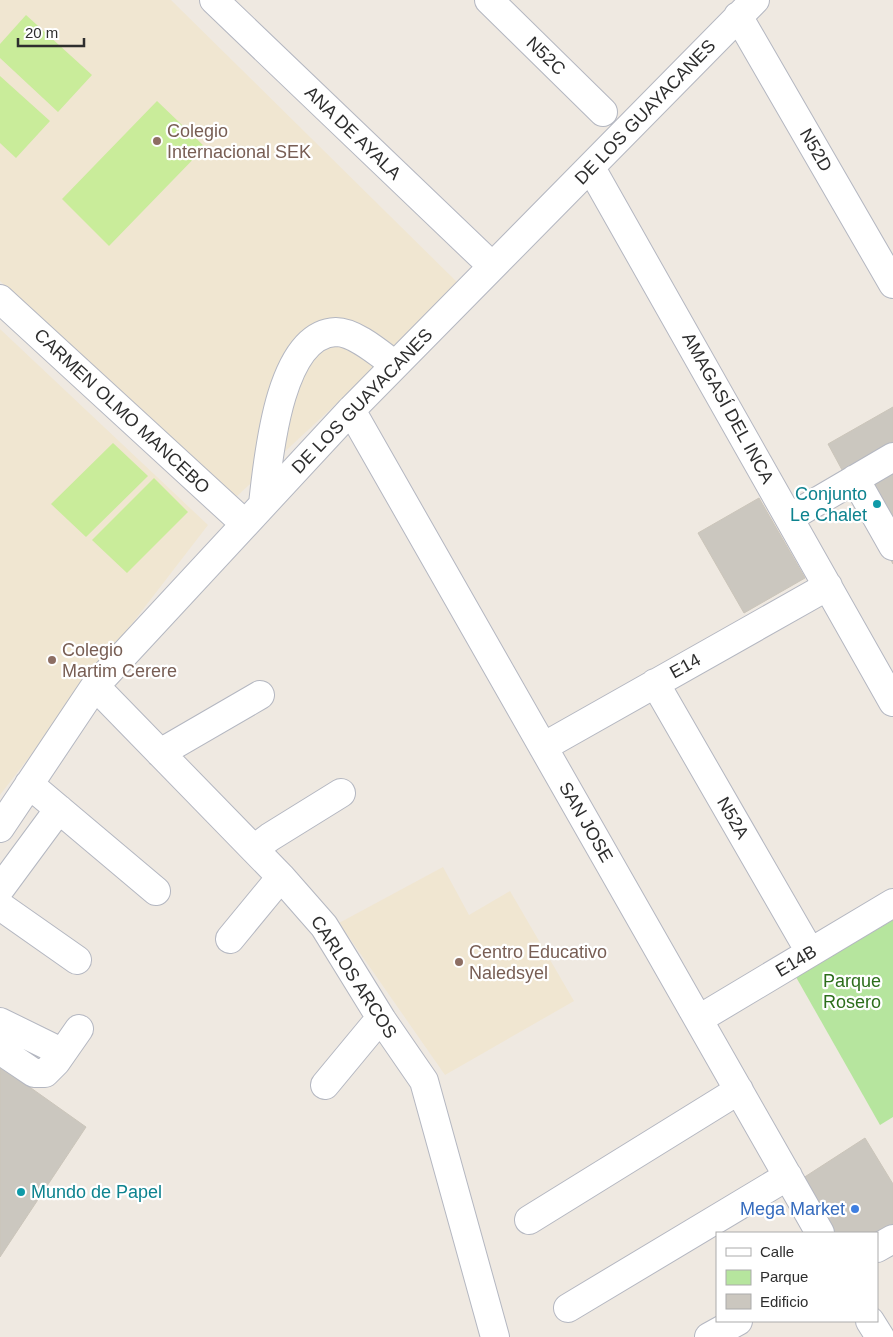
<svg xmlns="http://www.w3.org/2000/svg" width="893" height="1337" viewBox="0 0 893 1337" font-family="Arial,sans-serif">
  <rect width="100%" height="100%" fill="#efe9e1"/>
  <path fill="#f0e6d1" d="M0,0H171L462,287L236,497L0,281Z
    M0,329L208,525L0,795Z
    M443,867L469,915L510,891L574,1001L445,1075L339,923Z"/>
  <path fill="#b6e59e" d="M893,920V1117L880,1125L796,977Z"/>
  <path fill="#c9ec9a" d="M26,15L92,75L58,112L0,58V44Z
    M0,76L50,121L16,158L0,143Z
    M157,101L205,147L109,246L62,199Z
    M113,443L148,476L86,537L51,504Z
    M154,478L188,512L127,573L92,540Z"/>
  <path fill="#cbc7bf" stroke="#cbc5ba" d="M893,407V564L828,444Z
    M759,498L805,578L744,613L698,533Z
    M0,1066L86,1127L0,1257Z
    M865,1138L893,1184V1236L877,1233H832L800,1180Z"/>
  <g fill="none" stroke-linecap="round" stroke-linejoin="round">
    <g stroke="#b4b7c1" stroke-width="30">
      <path id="minor" d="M214,0L492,266
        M489,0L603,112
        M738,16L893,284
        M591,168L893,702
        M0,299L245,524
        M351,410L820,1233
        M855,479L893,546
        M263,504C268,462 278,334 336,332C355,332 380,354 395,365
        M789,518L893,457
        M655,683L810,952
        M95,686L281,877L324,926L382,1020L424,1081L495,1337
        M543,747L828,586
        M160,753L260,695
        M29,784L156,891
        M0,828L95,686L351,410L755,0
        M254,849L270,837L341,793
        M0,889L59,809
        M0,906L77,960
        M230,939L281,877
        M699,1019L893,903
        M0,1022L51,1047
        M0,1050L34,1073H45L56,1062L79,1029
        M325,1085L373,1027L382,1020
        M529,1220L739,1090
        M877,1248L893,1239
        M568,1308L788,1176
        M870,1321L880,1337
        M709,1337L738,1321"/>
    </g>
    <use href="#minor" stroke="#fff" stroke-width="28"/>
  </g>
  <g fill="#8d6e63" stroke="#fff" stroke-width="2">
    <circle cx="157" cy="141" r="5"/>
    <circle cx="52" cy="660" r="5"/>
    <circle cx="459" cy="962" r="5"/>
  </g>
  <g fill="#0f9aa8" stroke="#fff" stroke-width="2">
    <circle cx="877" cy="504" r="5"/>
    <circle cx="21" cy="1192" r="5"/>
  </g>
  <circle fill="#3f7fe0" stroke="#fff" stroke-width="2" cx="855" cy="1209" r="5"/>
  <g text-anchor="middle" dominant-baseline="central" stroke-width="4.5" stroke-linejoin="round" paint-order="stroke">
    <g font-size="18" fill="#2e2e2e" stroke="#fff">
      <text transform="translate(546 56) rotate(44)">N52C</text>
      <text transform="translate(645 112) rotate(-46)">DE LOS GUAYACANES</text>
      <text transform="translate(353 133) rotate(44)">ANA DE AYALA</text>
      <text transform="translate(816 150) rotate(60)">N52D</text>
      <text transform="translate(362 401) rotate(-46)">DE LOS GUAYACANES</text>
      <text transform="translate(728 408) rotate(61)">AMAGASÍ DEL INCA</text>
      <text transform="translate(122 411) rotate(43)">CARMEN OLMO MANCEBO</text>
      <text transform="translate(685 666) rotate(-29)">E14</text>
      <text transform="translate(733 818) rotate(60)">N52A</text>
      <text transform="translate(586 822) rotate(60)">SAN JOSE</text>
      <text transform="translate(796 961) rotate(-31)">E14B</text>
      <text transform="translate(354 977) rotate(57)">CARLOS ARCOS</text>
    </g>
    <g font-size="18" fill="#785e54" stroke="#fff" text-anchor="start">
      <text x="167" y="131">Colegio<tspan x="167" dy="21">Internacional SEK</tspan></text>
      <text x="62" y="650">Colegio<tspan x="62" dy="21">Martim Cerere</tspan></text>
      <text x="469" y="952">Centro Educativo<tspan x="469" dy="21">Naledsyel</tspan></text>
    </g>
    <g font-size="18" fill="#0d838f" stroke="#fff" text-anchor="end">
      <text x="867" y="494">Conjunto<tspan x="867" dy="21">Le Chalet</tspan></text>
      <text x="31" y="1192" text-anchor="start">Mundo de Papel</text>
    </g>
    <g font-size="18" fill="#2c6e1b" stroke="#fff">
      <text x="852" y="981">Parque<tspan x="852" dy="21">Rosero</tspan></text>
    </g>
    <g font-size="18" fill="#366cbe" stroke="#fff" text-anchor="end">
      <text x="845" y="1209">Mega Market</text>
    </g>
  </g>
  <rect x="716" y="1232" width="162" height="90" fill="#ffffff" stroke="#ababab"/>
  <rect x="726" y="1248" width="25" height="8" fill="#ffffff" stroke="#ababab"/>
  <text x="760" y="1257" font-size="15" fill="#2e2e2e">Calle</text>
  <rect x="726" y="1270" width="25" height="15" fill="#b6e59e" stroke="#ababab"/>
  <text x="760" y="1282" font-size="15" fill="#2e2e2e">Parque</text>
  <rect x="726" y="1294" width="25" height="15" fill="#cbc7bf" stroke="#ababab"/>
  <text x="760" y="1307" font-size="15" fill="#2e2e2e">Edificio</text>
  <path d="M18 38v8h66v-8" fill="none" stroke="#2e2e2e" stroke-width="2.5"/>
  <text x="25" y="38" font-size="15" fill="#2e2e2e" stroke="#ffffff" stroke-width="4" paint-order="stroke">20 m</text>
</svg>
